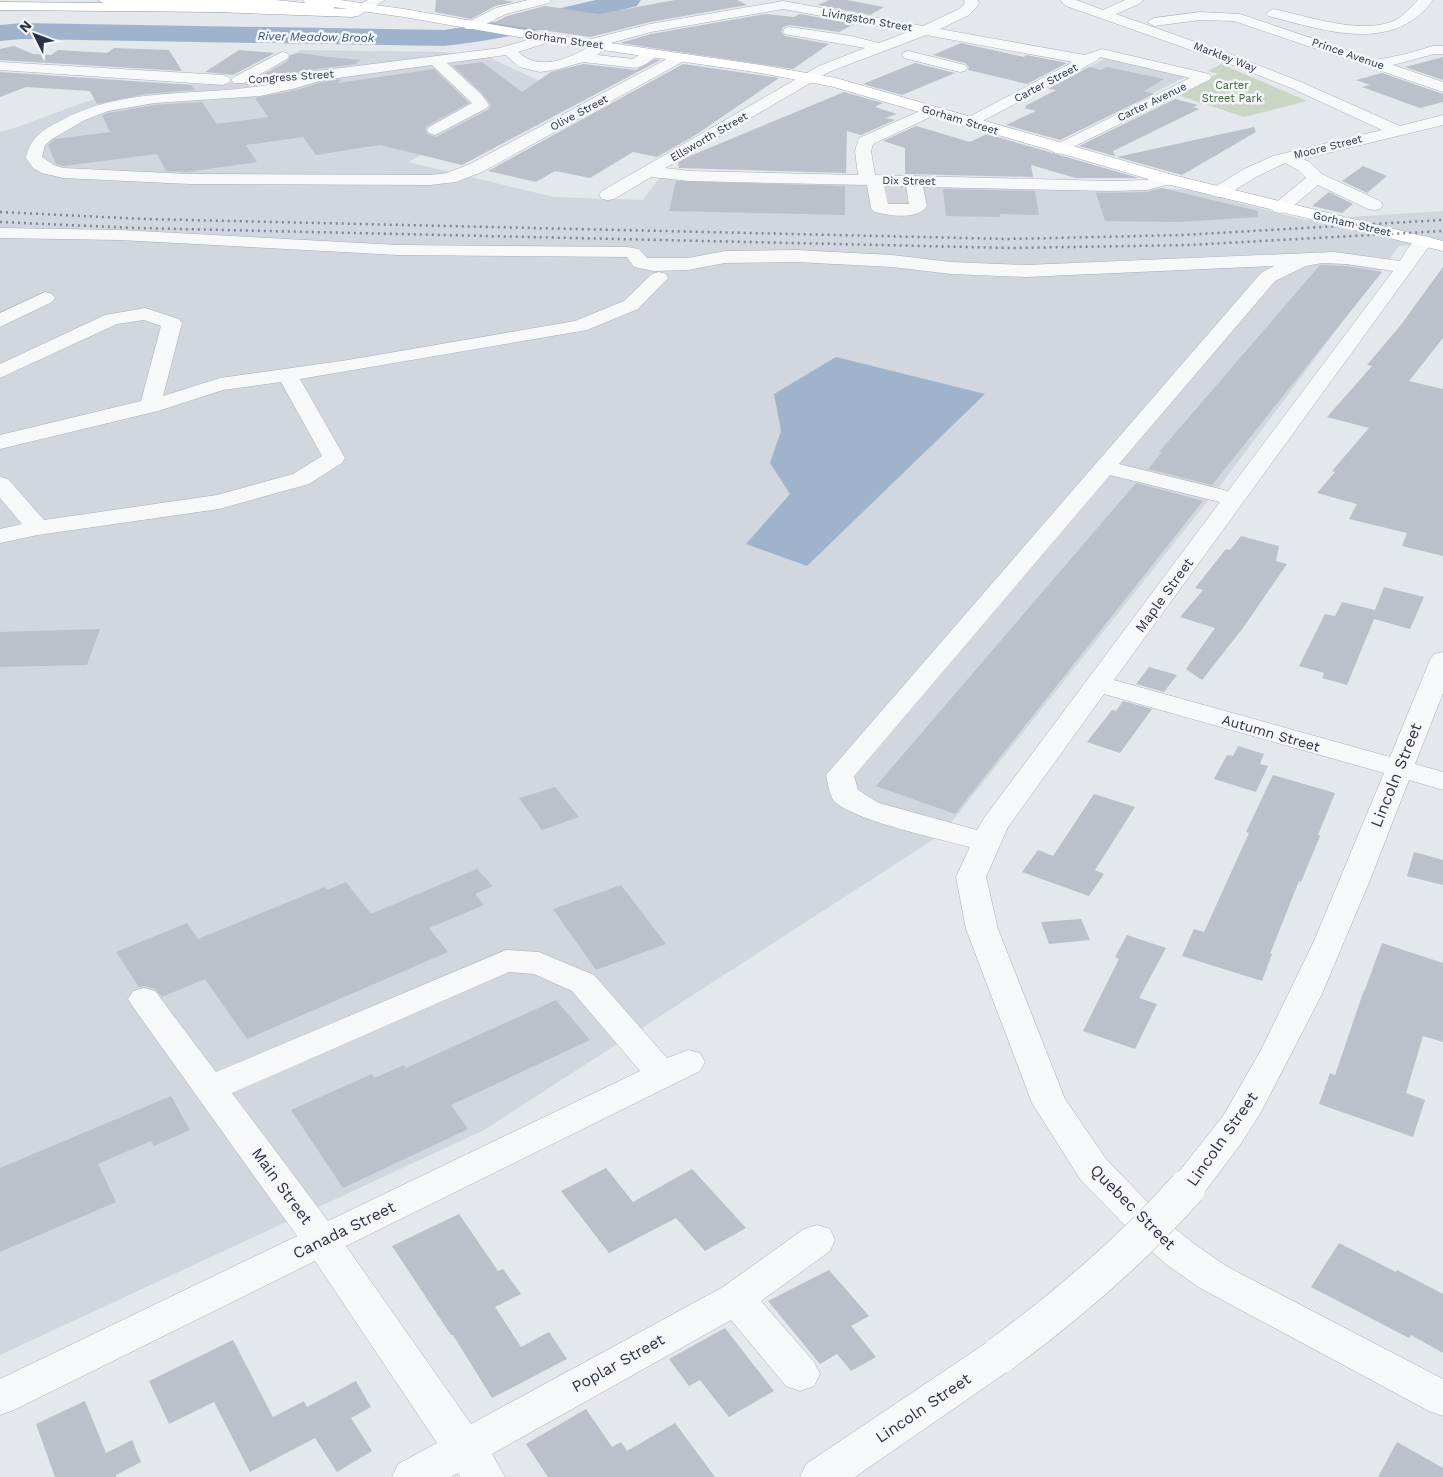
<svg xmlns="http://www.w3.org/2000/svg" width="1443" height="1477" viewBox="0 0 1443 1477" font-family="'Work Sans',sans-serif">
  <rect width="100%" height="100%" fill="#e4e7ec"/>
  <path fill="#d2d6de" d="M301,50L441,52L486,56L548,85L408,162L554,197L643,200L659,178L1114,186L1190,190L1305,220L1443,211V243L1399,246L1222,483L942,834L484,1130L0,1355V132L15,128L82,103L150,83L220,85L268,71Z
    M1106,58L1187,76L1128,106L1050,88Z"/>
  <path fill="#c9d6c5" d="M1221,64L1307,101L1244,117L1177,95L1218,74L1208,71Z"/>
  <path fill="#9fb4cc" d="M836,357L985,394L807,566L746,544L790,494L770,463L781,431L774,394Z"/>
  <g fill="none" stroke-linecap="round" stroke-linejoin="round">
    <path fill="#9fb4cc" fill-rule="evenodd" d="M596,0H641L637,6C573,22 510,39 444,46L22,39L0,41V25L22,23L444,30L514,19Z"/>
  </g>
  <path fill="#bbc0ca" d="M436,0H502L514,2L495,6L471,19L435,12Z
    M675,0H737L747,5L650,22L590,37L493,23L507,16L545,6L599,14Z
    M829,0H847L884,7L870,15L818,5Z
    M766,14L794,17L800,14L854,24L839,32L790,25L783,27L781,32L785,36L829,44L793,69L620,43L651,34Z
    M961,43L1024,57L1026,55L1067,63L1027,84L968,70L969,67L965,63L933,55Z
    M14,46L33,54L51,55L58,50L107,53L114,48L169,50L182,71L0,60V49Z
    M239,50L275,53L233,75L205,72Z
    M298,53L330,57L360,60L356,64L301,71L295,73L293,77L265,84L245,85L288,61L290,55Z
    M1443,57V80L1405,67Z
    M655,59L660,60L462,165L380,145L316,155L303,137L246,145L257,162L187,172L166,171L157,154L63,166L56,164L48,145L55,139L110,132L102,115L108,113L155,105L202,102L217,124L268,117L255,98L297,90L323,82L341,79L338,83L434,69L469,103L427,126L425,129L427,134L436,137L488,110L491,105L483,94L453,66L482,62L522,92L551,72L583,64L636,70Z
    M915,63L955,73L902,95L863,84Z
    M683,64L779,78L694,136L657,157L633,152L590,178L555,171L536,182L488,171Z
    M1089,67L1101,70L1107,67L1164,79L1144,91L1154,94L1060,140L1006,125L1036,111L1024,108L1027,106H1025L1056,90L1048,89Z
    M0,72L191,85L195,90L146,94L97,104L90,91L26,87L0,97Z
    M1382,73L1443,94V102L1420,108L1362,87L1370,85L1356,80Z
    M844,92L883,103L875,107L897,114L886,118L895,120L861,135L847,131L846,173L679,168L678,162L690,156Z
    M1175,99L1198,105L1193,107L1199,109L1113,151L1115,156L1079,146Z
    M916,126L970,142L987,134L1139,178H1076L1031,165L1033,177L905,174V148L883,141Z
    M1254,127L1256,132L1182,175L1117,157Z
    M1363,166L1387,176L1367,193L1342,181Z
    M676,181L845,186V215L669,211Z
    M1162,188L1258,211V217L1177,222L1105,221L1096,193L1147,192Z
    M943,189L1035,191L1039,215L1000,214V217L946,216Z
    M1329,192L1353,204L1342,213L1312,206Z
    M1320,265L1346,266L1382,272L1212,485L1148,469L1162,452H1159Z
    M1443,267V338L1409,381L1443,389V556L1402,546L1407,533L1349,519L1357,504L1317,493L1335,472L1332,471L1369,428L1327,417L1372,366L1367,365L1400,326Z
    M1136,483L1203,501L955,814L876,786Z
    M1241,536L1279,546L1276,561L1287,564L1243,628L1202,680L1186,669L1215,628L1180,617L1203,590L1195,588L1226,549L1230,550Z
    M1384,587L1424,597L1410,629L1374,619L1347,685L1322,678L1324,673L1299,666L1325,614L1335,616L1342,602L1375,610Z
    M100,629L87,665L0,667V632Z
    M1149,667L1177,675L1164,692L1136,684Z
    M1123,701L1152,709L1120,753L1087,742L1112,710L1116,711Z
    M1238,746L1264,754L1260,764L1268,766L1256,792L1214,779L1227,755L1233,756Z
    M1273,775L1335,793L1318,835L1320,836L1301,882L1299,881L1270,954H1272L1262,981L1182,956L1194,929L1204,932L1249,833L1246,832Z
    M555,787L579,817L542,830L519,798Z
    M1094,794L1135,807L1095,870L1104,874L1089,896L1022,872L1038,850L1053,856Z
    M1414,852L1443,860V885L1407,876Z
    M477,869L493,886L475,894L484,905L429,928L448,952L247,1039L205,979L162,997L155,989L144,986L139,987L116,952L187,923L198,939L325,887L327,890L346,882L371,914Z
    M621,885L666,944L596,970L553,909Z
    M1081,919L1090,940L1049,944L1041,922Z
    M1127,935L1166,948L1139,998L1157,1004L1135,1049L1083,1031L1119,959L1115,957Z
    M1382,943L1443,963V1042L1423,1036L1406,1093L1425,1100L1413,1137L1319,1104L1330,1073L1335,1075L1364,990H1365Z
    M556,1000L590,1040L451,1105L468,1129L343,1188L291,1110L372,1074L374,1078L404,1065L406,1068Z
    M171,1096L190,1130L154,1146L151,1141L98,1164L116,1202L0,1252V1168Z
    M606,1168L633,1202L692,1169L746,1228L705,1251L676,1218L609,1253L561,1191Z
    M459,1214L498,1271L503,1269L521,1294L495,1307L521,1347L549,1332L567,1359L492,1398L453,1335H451L392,1246Z
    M1339,1243L1396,1272L1397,1270L1443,1294V1353L1411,1335L1409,1338L1311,1287Z
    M829,1270L869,1316L851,1326L876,1357L851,1371L837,1354L820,1364L768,1301Z
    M725,1328L774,1391L729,1417L700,1380L689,1386L669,1359Z
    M233,1340L273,1417L304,1401L307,1407L356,1381L371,1407L351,1418L372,1451L337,1472L315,1438L250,1472L214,1402L169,1424L149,1381Z
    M85,1401L106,1453L132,1440L141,1462L116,1475V1477H55L36,1424Z
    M586,1409L612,1447L621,1442L627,1451L675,1423L715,1477H548L526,1444Z
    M1397,1442L1443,1468V1477H1378Z"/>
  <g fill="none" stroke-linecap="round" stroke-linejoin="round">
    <g stroke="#a9aeb7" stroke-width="1">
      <path id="minor" d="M368,0H385L358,16H348L346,13L348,10Z
        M528,0H551L549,3L506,14L476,29H466L464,26L466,23L496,8Z
        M964,0H978L979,4L969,15L940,29L1085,55L1102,49L1209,74L1212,77L1209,80L1059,154L1053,152L1051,149L1053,146L1190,78L1100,57L1098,60L969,128L963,126L961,123L963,120L1073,62L926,35L829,72L665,168L690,171L858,175L855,151L859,138L931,106L937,108L939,111L937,114L873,144L871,151L875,175L1110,181L1146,180L1168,174L1174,175L1176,179L1174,183L1147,190L1110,191L923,187L927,206C916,221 889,215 874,212L871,208L867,185L690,181L651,177L614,199L608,200L602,199L599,195L602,191L819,66L865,48L790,35L785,34L783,31L785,28L790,27L851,36L879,43L908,32L783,9L651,32L607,44L608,46L597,55L633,59L646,50H656L658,53C653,60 644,66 636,68L583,62L559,69L540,72L519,67L506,55L447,63L482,95L489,105L487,108L435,135L429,133L427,130L429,127L472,103L432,65L323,80L296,88L260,96L155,103L108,111L85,120L52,139L45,145L42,157L54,165L63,168L190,174L430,175L447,173L470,164L676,54H686L688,57L686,60L482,172L456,182L430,185L190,184L63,178L42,173L33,168L26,158C30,138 42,130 60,121C133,81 217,101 294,79L296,75L301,73L500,48L548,34L553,35L555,38L553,41L518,52C539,71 565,60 587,48L581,44L583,41L650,24L783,1L923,26L959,9L965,3ZM884,186H906L909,204H888Z
        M1060,0H1076L1103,10L1125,0H1143L1141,3L1116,14L1235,56L1301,82L1400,126L1443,115V125L1303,159L1310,162L1322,174L1380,201L1383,205L1380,209L1374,210L1368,209L1318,185L1286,212L1280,213L1274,212L1271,208L1274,204L1306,178L1298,170L1285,163L1256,177L1225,196L1219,197L1213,196L1210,192L1213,188L1244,169L1273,156L1382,130L1291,88L1225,62L1066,6Z
        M1418,0H1433C1393,55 1323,30 1268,16L1266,13L1273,9C1307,16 1358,34 1391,22C1402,18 1410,8 1418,0Z
        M1200,12L1240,14L1376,60L1406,54L1433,46H1443V54H1434L1393,65L1443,82V92L1234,21L1200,20L1154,26L1147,22L1154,18Z
        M909,51L965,65L967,68L965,71L960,72L904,58L902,55L904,52Z
        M282,52L287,53L289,56L287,59L244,83H234L231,80L234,77Z
        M0,62L223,75L228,77L231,80L228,83L223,85L0,70Z
        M0,228L120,230L398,245L627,247L639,249L647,258H688L725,251L796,250L892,255L951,262L1026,265L1334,252L1400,261C1408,249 1415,233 1430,237L1433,241L1430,245L1114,680L1390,757L1430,660L1434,654L1443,652V693L1415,764L1443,772V790L1409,780L1368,885L1321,996L1261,1112L1240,1145L1200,1198L1187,1202L1174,1198L1169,1188L1174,1178L1223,1116L1261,1050L1314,941L1384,773L1104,694L1008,827L986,877L998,929L1065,1099L1106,1159L1168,1223L1193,1243L1226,1266L1443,1379V1416L1429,1411L1200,1288L1167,1265L1142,1243L1080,1179L1032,1103L966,929L956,877L970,847C940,839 852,820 834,801C829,794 828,783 826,775L1261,273L1274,266L1026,277L951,274L892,267L796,262L725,263L688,270L654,271L634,267L627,257L398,255L120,240L0,238ZM1322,263L1346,264L1393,271L1228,491L1119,464L1275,281L1306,266ZM1110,475L1220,502L984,818L977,830L879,803L858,790L854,776Z
        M659,272L666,274L668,278L638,309L587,330L300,379L345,458L342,463L309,484L219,509L38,535L0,543V529L22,524L0,498V477L8,479L44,520L217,495L293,474L322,456L281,382L223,390L158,411L0,449V435L141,401L161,326L144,320L117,324L0,378V364L105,315L145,308L179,319L182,323L163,396L220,378L348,360L575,321L624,301L652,274Z
        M45,292L52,294L55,298L52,302L0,327V313Z
        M506,950L539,952L594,975L667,1058L688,1050L700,1053L705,1062L700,1071L346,1246L471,1424L723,1287L804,1229L817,1225L830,1229L835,1240L830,1251L761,1301L814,1362L820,1374L814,1386L800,1391L786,1386L731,1320L492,1454L505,1477H460L458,1473L451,1477H392L398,1464L437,1443L315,1261L14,1410L0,1415V1379L297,1236L133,1007L128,999L133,991L144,988L155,991L216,1072ZM509,972L534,974L572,991L640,1071L328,1221L232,1093Z
        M1000,1338L1014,1343L1020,1355L1014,1367L855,1477H800L806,1464L986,1343Z"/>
    </g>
    <g stroke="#a3abb8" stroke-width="1">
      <path id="major" d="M98,0H275L305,3L303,0H340L404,9L548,34L761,65L836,78L1173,175L1443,241V251L1162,183L834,87L761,73L548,42L404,17L334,7L333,12L328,13L263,7L105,4Z"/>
    </g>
    <g stroke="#8b94a3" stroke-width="1">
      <path id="highway" d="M0,2L216,4L353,9L360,13L353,17L216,12L0,10Z"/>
    </g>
    <use href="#minor" fill="#f7f8fa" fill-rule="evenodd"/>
    <use href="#major" fill="#fff" fill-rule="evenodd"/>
    <use href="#highway" fill="#fff" fill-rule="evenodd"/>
    <path stroke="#7d8696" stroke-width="2.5" stroke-dasharray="2 4" stroke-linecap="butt" d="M0,212L145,219L1008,239L1183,235L1443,220
      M0,222L136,228L1011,248L1189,245L1443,231"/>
    <g stroke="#a9aeb7" stroke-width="38" stroke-linecap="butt">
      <path id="minor-bridge" d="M1000,1355C1068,1305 1131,1251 1187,1188"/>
    </g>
    <use href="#minor-bridge" stroke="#f7f8fa" stroke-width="37"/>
  </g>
  <g text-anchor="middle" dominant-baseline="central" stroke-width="5" stroke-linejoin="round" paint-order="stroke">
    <g font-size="11" fill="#2b3445" stroke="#f4f6f9">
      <text transform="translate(867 20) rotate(10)">Livingston Street</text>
      <text transform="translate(564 40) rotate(8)">Gorham Street</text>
      <text transform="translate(1348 54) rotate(19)">Prince Avenue</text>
      <text transform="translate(1225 57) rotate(21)">Markley Way</text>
      <text transform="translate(291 77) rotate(-4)">Congress Street</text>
      <text transform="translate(1046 83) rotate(-28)">Carter Street</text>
      <text transform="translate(1152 102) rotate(-26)">Carter Avenue</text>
      <text transform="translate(579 113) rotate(-28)">Olive Street</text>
      <text transform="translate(960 120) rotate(17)">Gorham Street</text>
      <text transform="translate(709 137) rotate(-30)">Ellsworth Street</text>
      <text transform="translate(1328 147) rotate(-14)">Moore Street</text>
      <text transform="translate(909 181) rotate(1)">Dix Street</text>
      <text transform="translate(1352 224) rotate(13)">Gorham Street</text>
    </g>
    <g font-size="11" fill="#3f6138" stroke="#f4f6f9">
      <text x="1232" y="85">Carter<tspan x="1232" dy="13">Street Park</tspan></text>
    </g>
    <g font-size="12" font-style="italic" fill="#34527a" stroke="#f4f6f9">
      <text transform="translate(316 37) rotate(1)">River Meadow Brook</text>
    </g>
    <g font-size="14" fill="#2b3445" stroke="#f4f6f9">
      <text transform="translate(1164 595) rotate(-54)">Maple Street</text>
      <text transform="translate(1271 733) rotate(16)">Autumn Street</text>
    </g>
    <g font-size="16" fill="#2b3445" stroke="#f4f6f9">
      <text transform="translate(1396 775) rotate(-68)">Lincoln Street</text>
      <text transform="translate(1222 1139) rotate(-55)">Lincoln Street</text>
      <text transform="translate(282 1186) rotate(54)">Main Street</text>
      <text transform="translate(1133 1207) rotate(45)">Quebec Street</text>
      <text transform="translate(344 1230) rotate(-26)">Canada Street</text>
      <text transform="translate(618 1363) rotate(-29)">Poplar Street</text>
      <text transform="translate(923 1408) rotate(-34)">Lincoln Street</text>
    </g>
  </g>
  <g transform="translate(35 35) rotate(312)" stroke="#f4f6f9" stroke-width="4" paint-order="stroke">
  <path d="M0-4L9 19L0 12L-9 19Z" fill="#2b3445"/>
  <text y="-8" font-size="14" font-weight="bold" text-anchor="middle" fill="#2b3445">N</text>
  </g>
</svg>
